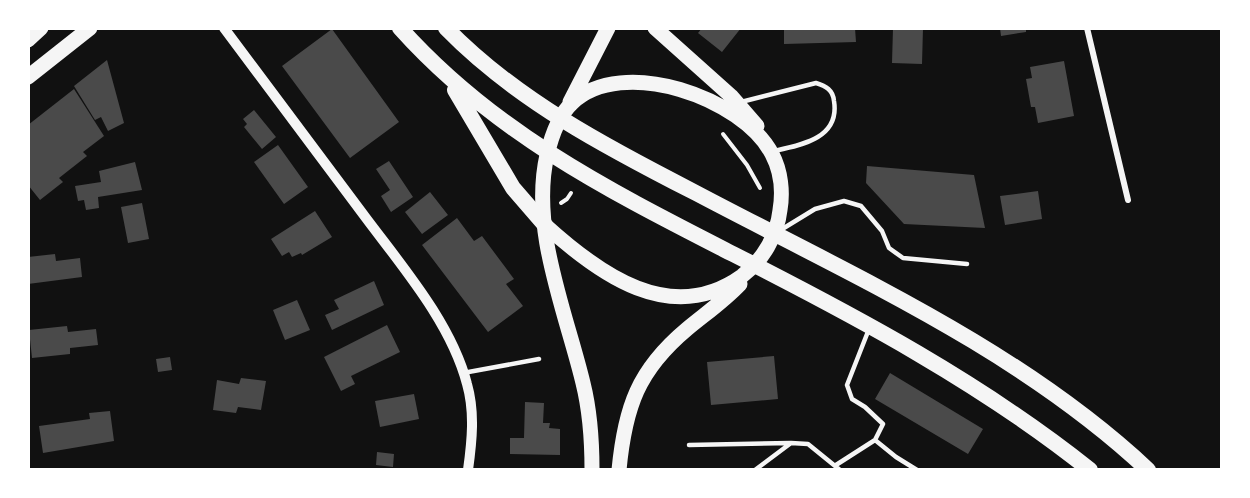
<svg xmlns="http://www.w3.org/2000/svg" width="1250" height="498" viewBox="0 0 1250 498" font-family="Figtree,sans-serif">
  <rect width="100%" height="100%" fill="#111"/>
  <path fill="#4a4a4a" d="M702,28H741L722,52L698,33Z
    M784,28H855L856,42L784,44Z
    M893,28H923L922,64L892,63Z
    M1000,28H1026V32L1001,36Z
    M332,29L399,122L350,158L282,66Z
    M107,60L124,123L108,131L101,117L95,120L74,86Z
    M1064,61L1074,116L1038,123L1035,107H1031L1026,79L1032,78L1030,67Z
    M74,89L104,136L83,152L87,156L59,178L63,182L40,200L28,185V125Z
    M254,110L276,137L262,149L244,127L247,124L243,119Z
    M278,145L308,187L284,204L254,162Z
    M389,161L413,197L391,212L381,196L390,190L376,169Z
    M135,162L142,190L98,197L99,208L86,210L84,200L78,201L75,186L101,182L99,171Z
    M867,166L974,175L985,228L904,224L866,183Z
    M1038,191L1042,219L1005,225L1000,196Z
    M430,192L448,215L422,234L405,212Z
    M142,203L149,239L128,243L121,207Z
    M315,211L332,237L302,255L301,253L292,257L289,252L282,256L271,239Z
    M457,218L474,241L482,236L514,279L506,284L523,306L488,332L422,245Z
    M55,254L56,261L80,258L82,277L28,284V257Z
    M374,281L384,305L332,330L325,315L339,309L334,300Z
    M297,300L310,330L285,340L273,310Z
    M387,325L400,352L351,376L355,384L341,391L324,357Z
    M67,326L68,332L96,329L98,345L70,348V354L32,358L29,330Z
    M774,356L778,399L711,405L707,362Z
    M170,357L172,370L158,372L156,359Z
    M890,373L983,429L968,454L875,399Z
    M241,378L266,381L261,410L238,407L236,413L213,410L217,380L239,384Z
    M414,394L419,419L380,427L375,401Z
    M525,402L544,403L543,423H550L549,428L560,429V455L510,454V438H524Z
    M110,411L114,441L43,453L39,426L90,419L89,413Z
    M377,452L394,454L393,467L376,465Z"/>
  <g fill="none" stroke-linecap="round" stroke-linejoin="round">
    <path stroke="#f5f5f5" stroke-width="4" d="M723,134L747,165L760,188
      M561,203L567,199L571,193"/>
    <path stroke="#f5f5f5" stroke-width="4.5" d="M741,102L816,83C826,86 833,90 834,101C840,138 802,145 774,151
      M779,231L815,209L844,201L861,206L882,231L889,248L903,258L967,264
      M869,329L847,385L852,399L865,407L883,424L875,440L896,457L917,470
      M463,373L539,359
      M689,445L791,443
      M836,465L875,440
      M755,470L791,443L808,444L840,470"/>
    <path stroke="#f5f5f5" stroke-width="6" d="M1087,28L1128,200"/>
    <path stroke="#f5f5f5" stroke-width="10" d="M224,28C270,90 316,152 363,214C400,264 451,322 467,384C475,412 472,441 468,470"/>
    <path stroke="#f5f5f5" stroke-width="15" d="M655,28L731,96L757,126
      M28,40L41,28
      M28,77L90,28
      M570,102L608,28
      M545,225C599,274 671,327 742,276C763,260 777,236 780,210C783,192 781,171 772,154C743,98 622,55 572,103C559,115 551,138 547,155C530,229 566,312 583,383C590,411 592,440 592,470
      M619,470C625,407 638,370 687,329C705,314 724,301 740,284"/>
    <path stroke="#f5f5f5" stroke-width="16" d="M400,28C494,133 610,191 733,254C857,317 981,383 1090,470
      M446,28C516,100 608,148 696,193C851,275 1019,349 1148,470
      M455,90L513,188L545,225"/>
  </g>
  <rect width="1250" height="498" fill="none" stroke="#ffffff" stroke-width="60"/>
</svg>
